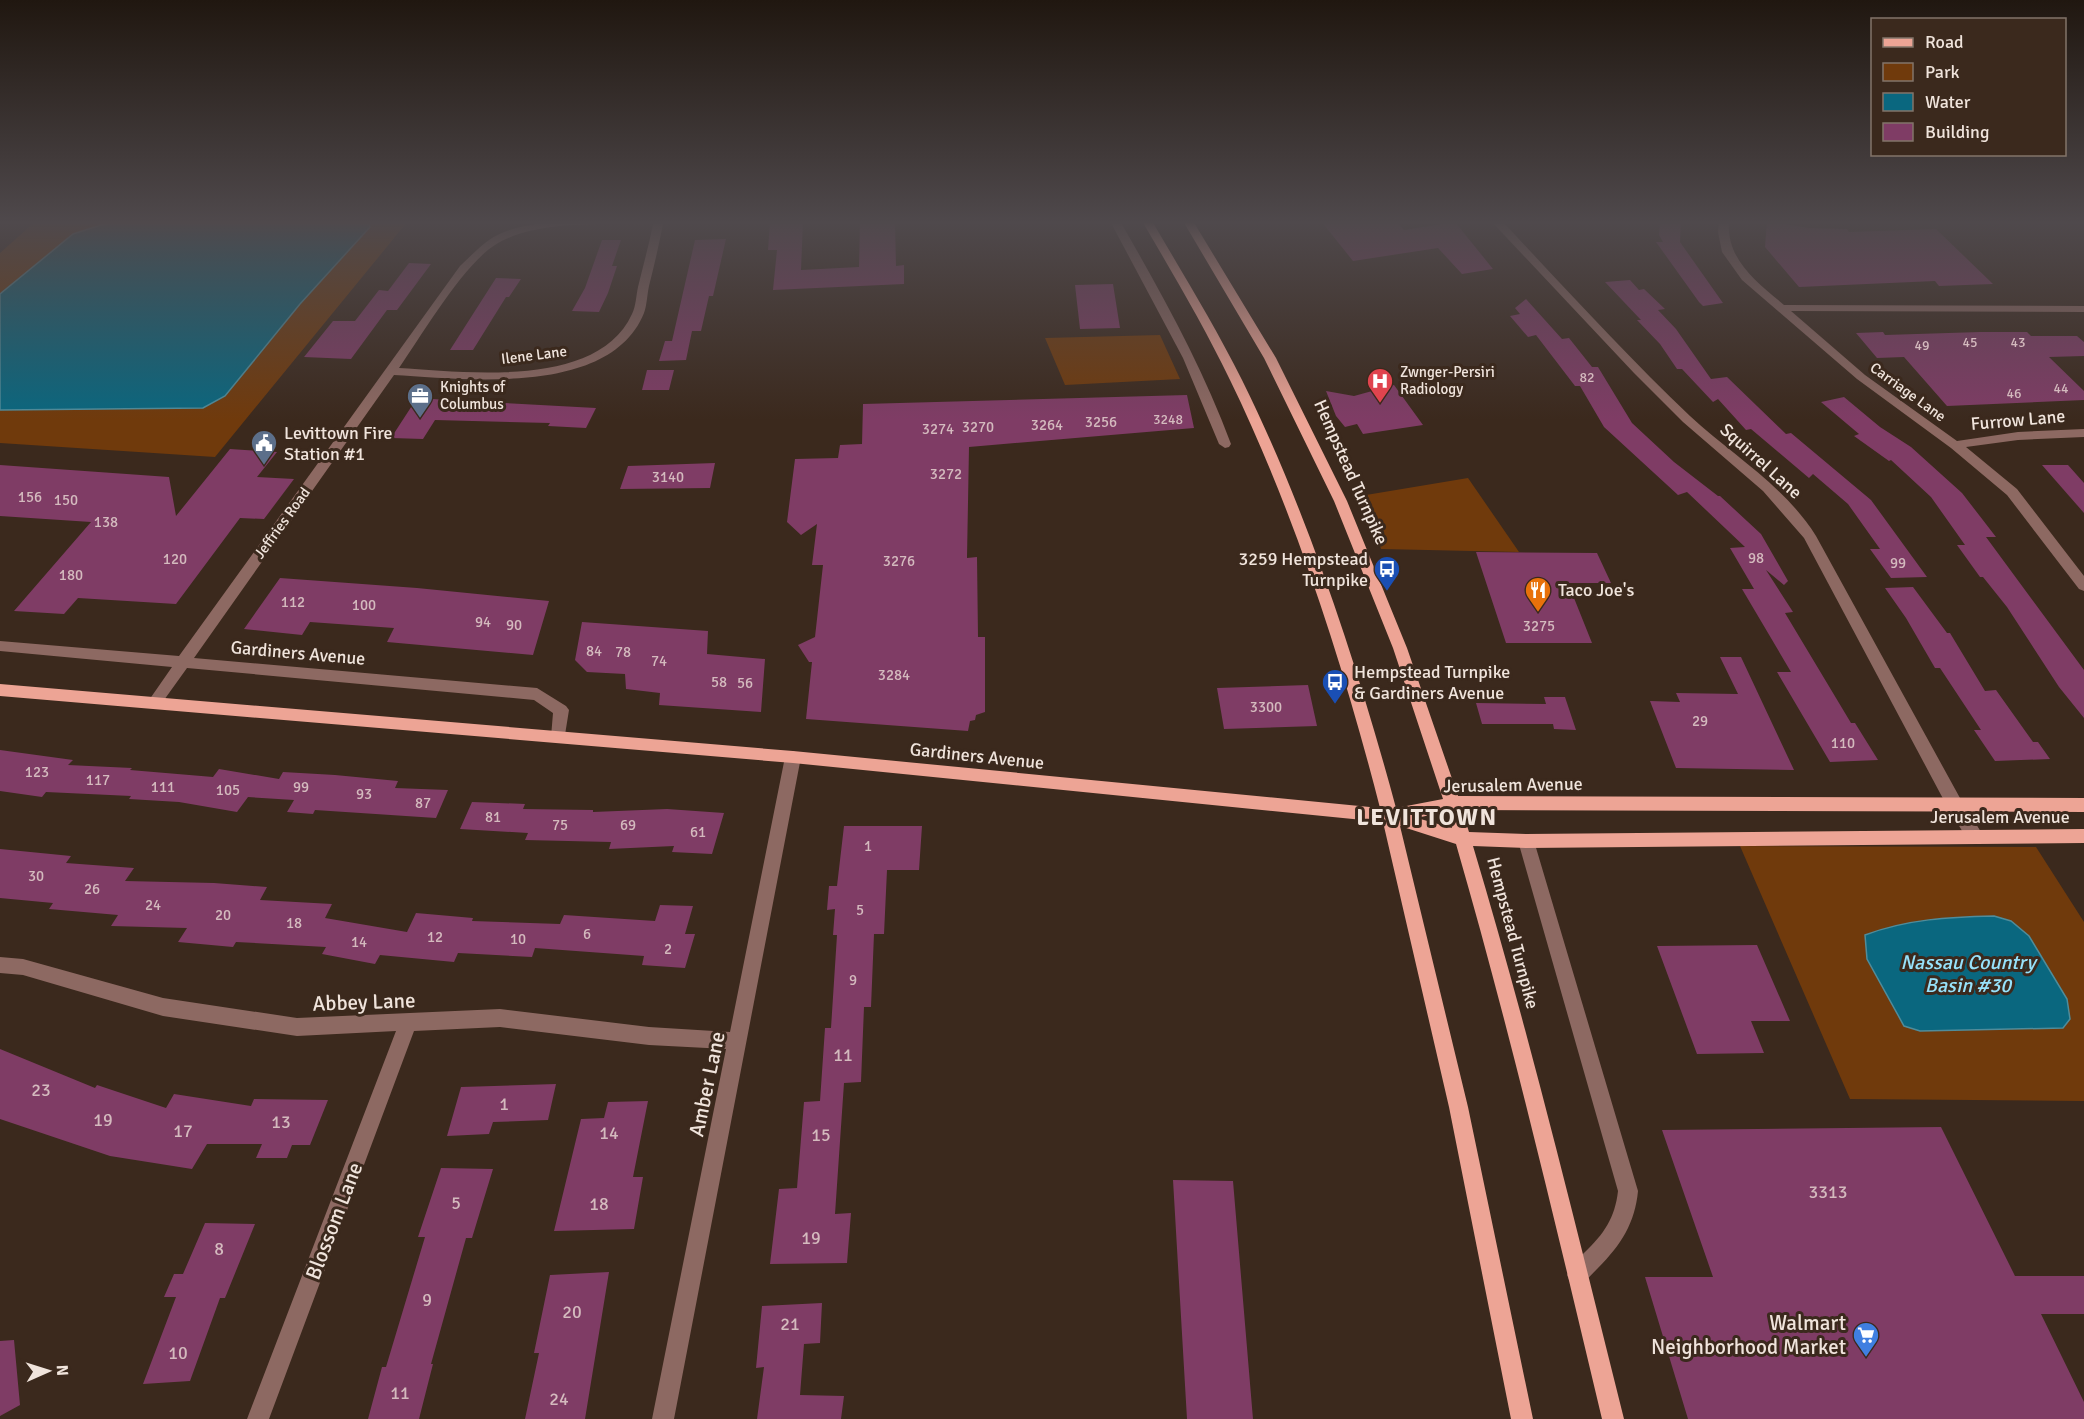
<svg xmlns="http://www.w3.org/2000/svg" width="2084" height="1419" viewBox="0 0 2084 1419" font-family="Signika,sans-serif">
  <rect width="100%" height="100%" fill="#3b291d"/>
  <path fill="#703a0c" d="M36,221H408L215,457L0,443V253Z
    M1160,335L1180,379L1065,385L1045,338Z
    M1468,478L1519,552L1381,549L1366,495Z
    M1740,846L2036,847L2084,922V1101L1850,1099Z"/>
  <path fill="#0a677f" stroke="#4f8c9b" stroke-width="1.5" d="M130,221H369L370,227L300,304L225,396L203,408L0,410V294L73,234L101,225Z
    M1994,916L2011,921L2029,936L2067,999L2070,1019L2063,1028L1920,1031L1904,1026L1867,959L1865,935C1907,919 1950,917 1994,916Z"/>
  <path fill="#7f3c65" d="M770,221H803L801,270L859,267L860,221H895L896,266L904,265V284L773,290L777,250H768Z
    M1321,221H1396L1404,230L1455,222L1493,269L1462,274L1438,248L1353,261Z
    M1660,221H1681L1680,242L1723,303L1703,306L1699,302L1656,242H1663L1659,235Z
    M1767,221L1809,228L1847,229L1849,232L1936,229L1993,284L1939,286L1935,281L1799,287L1765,247Z
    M726,239L713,296H709L701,331H692L686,360L659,361L665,341H672L695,240Z
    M602,240H621L612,266H617L608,293L599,312L572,311L585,288Z
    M409,263L431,264L397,310H387L351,359L304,357L333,321H355L379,290L388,291Z
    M496,278L521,279L509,297H506L473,350H450Z
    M1630,280L1639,290L1644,289L1665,309L1658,310L1676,329L1711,379L1727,377L1786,434L1791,433L1871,500L1927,577L1891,578L1870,549H1880L1848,504L1813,474L1809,478L1751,429L1746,430L1718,399L1713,402L1682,369H1677L1660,344L1637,320H1641L1605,282Z
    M1113,284L1120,328L1080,329L1075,285Z
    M1526,299L1562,339L1569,338L1592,367H1598L1632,423L1674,462L1718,496H1720L1761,534L1788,581L1784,585L1766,570L1793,612L1785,613L1851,723H1855L1878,760L1830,762L1777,672H1791L1742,589H1754L1730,548L1745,547L1687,492L1678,495L1604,427L1580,386H1575L1536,335L1528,337L1510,316L1520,314L1515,308Z
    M1883,332L1885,335L1980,332H2027L2031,336H2077L2084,342V356L2049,357L2084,391V400L1947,406L1904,357L1877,358L1856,333Z
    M647,370H674L669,390H642Z
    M1394,385L1423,425L1363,434L1357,424L1345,427L1336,416L1326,391L1354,396Z
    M1187,395L1194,428L969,447L967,558L977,557L978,637H985V712L976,715L975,720L970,721L968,731L806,719L812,662H809L798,645L815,637L823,565H812L817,524L801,535L787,522L795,459L838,458L840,445L862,444L863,404Z
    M1844,397L1880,427L1911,447L1962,493L1996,537H1986L2084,670V718L2059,687L2007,607L1983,577H1980L1957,545H1965L1931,497L1891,460L1889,461L1854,436L1859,434L1821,402Z
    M417,398L448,400L596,408L586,428L548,426L550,423L435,420L423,439L391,438Z
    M230,449L277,452L257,477L294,479L264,519L240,518L176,604L78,598L64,614L14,611L91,522L0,516V465L169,477L176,516Z
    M715,463L710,488L620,489L628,466Z
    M2042,465H2068L2084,483V513Z
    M1476,552L1597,553L1611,583H1568L1592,643H1506Z
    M280,578L417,588L549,601L533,655L387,642L394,628L310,622L302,635L244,629Z
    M1913,587L1947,633H1950L1985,691L1996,690L2033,742H2038L2050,759L1995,761L1974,730H1981L1940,668H1935L1906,618L1885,588Z
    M582,622L708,631L707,654L765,659L761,712L659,705L660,693L626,689L625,674L587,672L575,660Z
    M1720,657H1741L1794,770L1676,768L1650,701L1680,702L1676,693L1738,694Z
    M1308,685L1317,726L1224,729L1217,688Z
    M1544,697H1565L1576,730L1554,729L1553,724H1482L1476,703L1546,704Z
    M0,750L73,760L68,765L132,768L130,770L213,777L219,769L279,779L283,772L335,775L398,781L395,788L448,790L436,818L315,810L313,814L287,812L294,800L248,797L237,812L179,802L129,799L131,796L46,792L42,797L0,791Z
    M472,802L525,804L523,809L593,810V812L667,809L724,813L712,854L672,852L674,846L609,849L611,842L525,840L528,833L460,829Z
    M844,826H922L919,870H887L884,934H874L871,1007H864L861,1082L844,1083L835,1214L851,1213L847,1263L770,1264L779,1189L797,1188L804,1102L820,1101L825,1028H831L837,935H833L835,909L827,910L829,886H837Z
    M0,849L71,856L66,863L134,868L125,881L214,883L267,887L260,900L332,904L325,918L407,932L416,913L473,918L472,921L560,924L564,915L655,921L660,905L693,906L685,934H695L685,968L642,965L644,956L535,948L532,957L458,953L454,962L380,955L375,964L322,954L326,947L236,942L233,947L178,942L187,928L111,926L118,915L49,909L53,903L0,898Z
    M1757,945L1790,1021H1751L1764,1053L1697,1054L1657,946Z
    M0,1049L95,1088L97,1085L166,1108L174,1094L251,1106L254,1099L328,1100L310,1145H292L287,1158H256L262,1144H207L192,1169L110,1156L0,1119Z
    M556,1084L548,1120L493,1122L489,1134L447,1136L461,1087Z
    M648,1101L633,1177H643L634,1229L554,1231L581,1119L604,1118L608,1102Z
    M1941,1127L2015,1276H2084V1314H2041L2084,1402V1419H1688L1645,1277H1713L1662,1130Z
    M441,1168L493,1169L472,1238H466L431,1364H433L419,1419H368L382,1367H386L425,1237H418Z
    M1173,1180L1233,1181L1253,1419H1187Z
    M205,1223L255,1224L225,1298H220L190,1381L143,1384L176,1297H164L174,1274H183Z
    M609,1272L585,1419H525L539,1353H534L550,1275Z
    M822,1303L820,1343L804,1344L800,1395L844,1396L841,1419H757L764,1367L756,1368L762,1306Z
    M14,1340L20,1405L0,1416V1341Z"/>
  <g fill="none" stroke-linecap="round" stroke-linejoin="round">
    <path fill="#8d6962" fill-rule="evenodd" d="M687,221L682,224H663C659,245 654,266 649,286C647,295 647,305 644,313C610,397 465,379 394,375L194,658L537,688L566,706L569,710L564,741H554L551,737L553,713L534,700L187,668L159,707H149L147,703L172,667L0,651V641L179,656L460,266C474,253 486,239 504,232C551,214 635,221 687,221ZM653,224C649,245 643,266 638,287C636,296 636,306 632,314C598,389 466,372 399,368C422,335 463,265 495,245C536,219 606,225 653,224Z
      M1110,221H1120C1162,294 1202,366 1231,444L1229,447L1225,448L1219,444L1183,358Z
      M1491,221H1502C1564,287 1625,354 1690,416C1732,455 1785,486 1816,536L1960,798L1981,832L1983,837L1981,842L1975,844L1969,842L1948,808L1804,538L1763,491L1683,422L1634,373Z
      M1719,221H1729C1726,260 1757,282 1784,305L2084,306V312L1791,311L1865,375L1957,441L2018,432L2084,429V437L2018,440L1966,447L2017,489L2084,576V591L2079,589L2007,495L1951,448L1857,379L1742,280L1722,252L1718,232Z
      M793,751L798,753L801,757L674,1419H652L726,1049L649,1045L500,1027L414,1031L269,1419H247L396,1031L297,1036L163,1016L23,975L0,973V957L23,959L163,998L297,1018L500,1009L649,1027L730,1032L785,757L788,753Z
      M1526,834L1532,836L1534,841L1638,1191C1635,1223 1621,1245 1598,1268C1591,1275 1586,1282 1577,1285L1570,1282L1567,1275C1570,1266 1577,1260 1584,1253C1604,1234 1615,1218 1618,1191L1518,841L1520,836Z"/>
    <path fill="#eda495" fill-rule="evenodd" d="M1142,221H1152C1183,274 1215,326 1242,380C1307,511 1358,667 1396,808L1443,799L1393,648L1334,501L1264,358L1183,221H1193L1276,358L1347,501L1407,648L1458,796L2084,798V812L1462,810L1469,832L1526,834L2084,829V843L1526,848L1473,846C1530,1036 1576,1227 1624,1419H1602C1556,1226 1511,1034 1456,844L1400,826L1468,1107L1533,1419H1511L1449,1107L1383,822L793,763L0,696V684L793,751L1380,808C1344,667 1294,511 1230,380C1204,326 1173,274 1142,221ZM1447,811L1452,828L1417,818Z"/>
  </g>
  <linearGradient id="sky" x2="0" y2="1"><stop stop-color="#201710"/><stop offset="0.53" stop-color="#4f494c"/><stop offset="1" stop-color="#4f494c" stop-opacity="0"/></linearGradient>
  <rect width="2084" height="420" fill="url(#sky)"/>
  <defs>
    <g id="hospital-pin" transform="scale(1.35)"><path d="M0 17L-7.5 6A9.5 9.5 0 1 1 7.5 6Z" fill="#e0444e" stroke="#3b291d"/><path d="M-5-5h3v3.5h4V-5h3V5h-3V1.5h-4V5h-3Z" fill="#fff"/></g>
    <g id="office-pin" transform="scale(1.35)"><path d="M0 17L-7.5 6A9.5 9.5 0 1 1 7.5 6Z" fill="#5c6f8a" stroke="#3b291d"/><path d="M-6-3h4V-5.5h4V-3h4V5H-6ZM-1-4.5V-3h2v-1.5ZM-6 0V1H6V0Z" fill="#fff"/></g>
    <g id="civic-pin" transform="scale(1.35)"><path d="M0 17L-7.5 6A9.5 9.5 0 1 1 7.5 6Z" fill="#5c6f8a" stroke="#3b291d"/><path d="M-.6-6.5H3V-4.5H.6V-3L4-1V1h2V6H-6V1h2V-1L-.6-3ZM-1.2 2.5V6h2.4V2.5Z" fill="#fff"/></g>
    <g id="bus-pin" transform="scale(1.35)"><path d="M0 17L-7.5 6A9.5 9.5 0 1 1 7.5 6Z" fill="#1a4fb4" stroke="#3b291d"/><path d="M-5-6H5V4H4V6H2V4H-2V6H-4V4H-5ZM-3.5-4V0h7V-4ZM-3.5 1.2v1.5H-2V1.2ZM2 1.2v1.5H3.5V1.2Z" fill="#fff"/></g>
    <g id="restaurant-pin" transform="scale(1.35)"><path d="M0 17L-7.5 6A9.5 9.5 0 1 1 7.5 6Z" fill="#e8710a" stroke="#3b291d"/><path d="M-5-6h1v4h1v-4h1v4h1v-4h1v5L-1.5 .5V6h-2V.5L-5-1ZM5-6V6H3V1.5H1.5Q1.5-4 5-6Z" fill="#fff"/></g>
    <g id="supermarket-pin" transform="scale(1.35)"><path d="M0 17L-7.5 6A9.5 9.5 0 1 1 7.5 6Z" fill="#3f7fe0" stroke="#3b291d"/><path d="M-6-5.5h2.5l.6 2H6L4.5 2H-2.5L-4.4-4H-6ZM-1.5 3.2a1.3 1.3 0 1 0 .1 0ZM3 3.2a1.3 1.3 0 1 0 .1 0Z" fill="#fff"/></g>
  </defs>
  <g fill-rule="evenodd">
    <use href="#hospital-pin" x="1380" y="381"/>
    <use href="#office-pin" x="420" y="396"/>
    <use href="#civic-pin" x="264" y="443"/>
    <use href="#bus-pin" x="1387" y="569"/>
    <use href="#restaurant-pin" x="1538" y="590"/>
    <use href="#bus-pin" x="1335" y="682"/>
    <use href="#supermarket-pin" x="1866" y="1335"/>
  </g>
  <g text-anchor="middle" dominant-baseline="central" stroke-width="6" stroke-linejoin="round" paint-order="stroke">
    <g font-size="14" fill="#d4babe">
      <text x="1970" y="342">45</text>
      <text x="2018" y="342">43</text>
      <text x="1922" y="345">49</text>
      <text x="1587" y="377">82</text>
      <text x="2061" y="388">44</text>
      <text x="2014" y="393">46</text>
      <text x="1168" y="419">3248</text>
    </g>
    <g font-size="15" fill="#f0e4dc" stroke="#3b291d">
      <text transform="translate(534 355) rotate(-7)">Ilene Lane</text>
      <text transform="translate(1908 392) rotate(36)">Carriage Lane</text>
      <text transform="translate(282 523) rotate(-54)">Jeffries Road</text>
    </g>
    <g font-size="15" fill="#f0e4dc" stroke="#3b291d" text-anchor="start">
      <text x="1400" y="372">Zwnger-Persiri<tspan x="1400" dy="17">Radiology</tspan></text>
      <text x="440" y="387">Knights of<tspan x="440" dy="17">Columbus</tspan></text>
    </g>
    <g font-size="15" fill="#d4babe">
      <text x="1101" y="422">3256</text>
      <text x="1047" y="425">3264</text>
      <text x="978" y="427">3270</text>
      <text x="938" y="429">3274</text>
      <text x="946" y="474">3272</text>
      <text x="668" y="477">3140</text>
      <text x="30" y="497">156</text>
      <text x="66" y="500">150</text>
      <text x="106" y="522">138</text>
      <text x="1756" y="558">98</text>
      <text x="175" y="559">120</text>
      <text x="899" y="561">3276</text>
      <text x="1898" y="563">99</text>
      <text x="71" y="575">180</text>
      <text x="293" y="602">112</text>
      <text x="364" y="605">100</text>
      <text x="483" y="622">94</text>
      <text x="514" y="625">90</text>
      <text x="1539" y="626">3275</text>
      <text x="594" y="651">84</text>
      <text x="623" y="652">78</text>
      <text x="659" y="661">74</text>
      <text x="894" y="675">3284</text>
      <text x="719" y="682">58</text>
      <text x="745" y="683">56</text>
      <text x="1266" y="707">3300</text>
      <text x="1700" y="721">29</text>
      <text x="1843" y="743">110</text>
      <text x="37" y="772">123</text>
      <text x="98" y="780">117</text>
      <text x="163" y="787">111</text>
      <text x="301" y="787">99</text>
      <text x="228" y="790">105</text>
      <text x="364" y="794">93</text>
      <text x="423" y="803">87</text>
      <text x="493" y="817">81</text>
      <text x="560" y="825">75</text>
      <text x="628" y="825">69</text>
      <text x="698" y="832">61</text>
      <text x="868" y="846">1</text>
      <text x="36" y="876">30</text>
      <text x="92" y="889">26</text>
      <text x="153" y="905">24</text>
      <text x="860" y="910">5</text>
      <text x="223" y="915">20</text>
      <text x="294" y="923">18</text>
      <text x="587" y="934">6</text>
      <text x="435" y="937">12</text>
      <text x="518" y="939">10</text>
      <text x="359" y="942">14</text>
      <text x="668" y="949">2</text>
      <text x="853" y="980">9</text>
    </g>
    <g font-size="18" fill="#f0e4dc" stroke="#3b291d">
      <text transform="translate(2018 420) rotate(-5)">Furrow Lane</text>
      <text transform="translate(1761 461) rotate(42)">Squirrel Lane</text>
      <text transform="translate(1351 472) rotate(66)">Hempstead Turnpike</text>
      <text transform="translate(298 653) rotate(5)">Gardiners Avenue</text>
      <text transform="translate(977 756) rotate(6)">Gardiners Avenue</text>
      <text transform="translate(1513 785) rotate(-1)">Jerusalem Avenue</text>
      <text x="2000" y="817">Jerusalem Avenue</text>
      <text transform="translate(1513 933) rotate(75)">Hempstead Turnpike</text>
    </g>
    <g font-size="18" fill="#f0e4dc" stroke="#3b291d" text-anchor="start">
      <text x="284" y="433">Levittown Fire<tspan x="284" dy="21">Station #1</tspan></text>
      <text x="1368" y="559" text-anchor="end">3259 Hempstead<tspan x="1368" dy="21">Turnpike</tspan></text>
      <text x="1558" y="590">Taco Joe's</text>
      <text x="1354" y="672">Hempstead Turnpike<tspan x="1354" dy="21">&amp; Gardiners Avenue</tspan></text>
    </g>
    <g font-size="18" fill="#d4babe">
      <text x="843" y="1055">11</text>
      <text x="41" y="1090">23</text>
      <text x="504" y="1104">1</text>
      <text x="103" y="1120">19</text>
      <text x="281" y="1122">13</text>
      <text x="183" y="1131">17</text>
      <text x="609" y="1133">14</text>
      <text x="821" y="1135">15</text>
      <text x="1828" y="1192">3313</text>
      <text x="456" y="1203">5</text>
      <text x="599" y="1204">18</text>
      <text x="811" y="1238">19</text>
      <text x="219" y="1249">8</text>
      <text x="427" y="1300">9</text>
      <text x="572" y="1312">20</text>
      <text x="790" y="1324">21</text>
      <text x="178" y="1353">10</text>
      <text x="400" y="1393">11</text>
      <text x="559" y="1399">24</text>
    </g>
    <g font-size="20" font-style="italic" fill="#97e2fb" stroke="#3b291d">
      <text x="1968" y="962">Nassau Country<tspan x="1968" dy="23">Basin #30</tspan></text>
    </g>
    <g font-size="21" fill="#f0e4dc" stroke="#3b291d">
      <text transform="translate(364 1002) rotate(-2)">Abbey Lane</text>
      <text transform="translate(707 1084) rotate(-78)">Amber Lane</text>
      <text transform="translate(334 1221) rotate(-69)">Blossom Lane</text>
    </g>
    <g font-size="21" fill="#f0e4dc" stroke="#3b291d" text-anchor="end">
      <text x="1846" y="1323">Walmart<tspan x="1846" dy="24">Neighborhood Market</tspan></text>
    </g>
    <g font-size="24" font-weight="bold" letter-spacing="1.5" fill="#f0e4dc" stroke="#3b291d">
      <text x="1427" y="817">LEVITTOWN</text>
    </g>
  </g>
  <rect x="1871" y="18" width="195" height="138" fill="#3b291d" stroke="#837469" stroke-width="1.5"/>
  <rect x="1883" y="38" width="30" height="9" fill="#eda495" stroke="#837469" stroke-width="1.5"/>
  <text x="1925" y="48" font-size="18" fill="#f0e4dc">Road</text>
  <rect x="1883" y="63" width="30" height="18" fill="#703a0c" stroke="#837469" stroke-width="1.5"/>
  <text x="1925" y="78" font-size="18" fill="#f0e4dc">Park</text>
  <rect x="1883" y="93" width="30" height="18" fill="#0a677f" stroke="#837469" stroke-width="1.5"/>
  <text x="1925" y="108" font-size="18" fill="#f0e4dc">Water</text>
  <rect x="1883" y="123" width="30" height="18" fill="#7f3c65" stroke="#837469" stroke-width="1.5"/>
  <text x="1925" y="138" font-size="18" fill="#f0e4dc">Building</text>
  <g transform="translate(48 1371) rotate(87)" stroke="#3b291d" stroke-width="4.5" paint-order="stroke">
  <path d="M0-4.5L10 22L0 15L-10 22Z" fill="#f0e4dc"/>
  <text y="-9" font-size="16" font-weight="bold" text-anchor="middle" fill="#f0e4dc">N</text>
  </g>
</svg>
